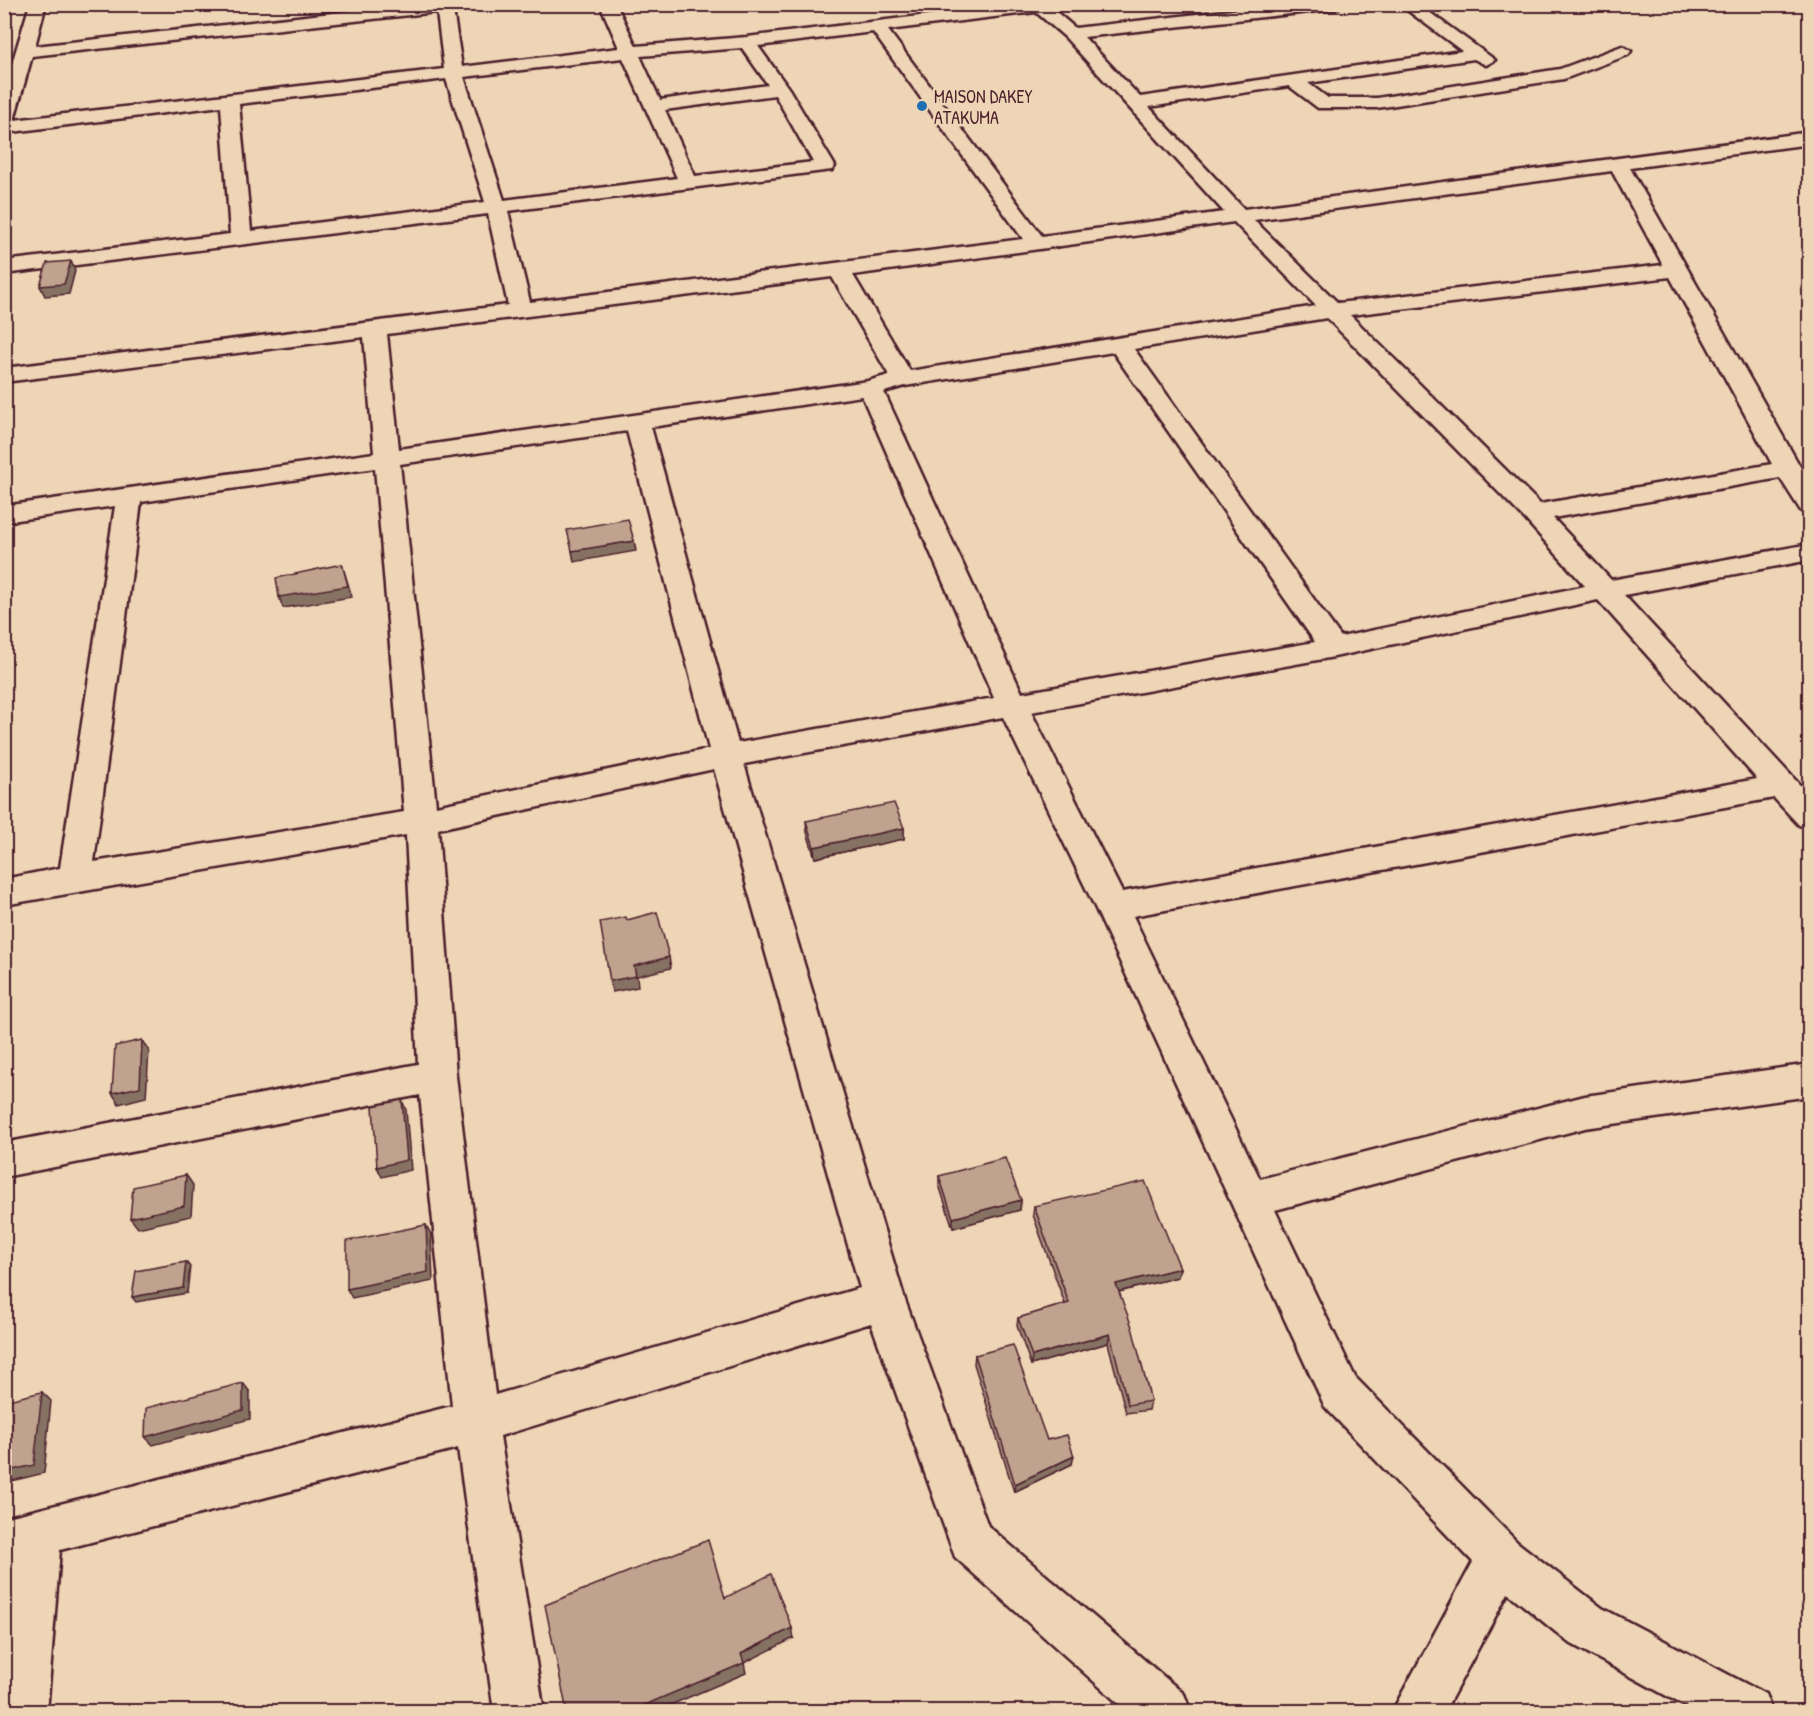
<svg xmlns="http://www.w3.org/2000/svg" width="1814" height="1716" viewBox="0 0 1814 1716" font-family="'Patrick Hand',sans-serif">
  <rect width="100%" height="100%" fill="#eed5b6"/>
  <filter id="ink" filterUnits="userSpaceOnUse"><feTurbulence type="fractalNoise" baseFrequency=".0167" numOctaves="2"/><feDisplacementMap in="SourceGraphic" scale="12" xChannelSelector="R" yChannelSelector="G"/><feConvolveMatrix kernelMatrix="1 2 1 2 8 2 1 2 1" color-interpolation-filters="sRGB"/></filter>
  <g filter="url(#ink)">
    <g fill="none" stroke-linecap="round" stroke-linejoin="round">
      <g stroke="#4a1f2b" stroke-width="5">
        <path id="street" d="M30,4H46L35,46L413,4H452L462,67L619,48L600,4H616L636,46L747,37L1018,4H1047L1075,28L1286,4H1344L1336,9L1084,37L1140,97L1462,51L1399,4H1418L1495,60L1486,65L1474,59L1308,83L1328,98H1377L1560,69L1622,46L1631,51L1628,55L1564,79L1377,108H1318L1289,86L1149,107L1244,209L1810,132V144L1630,168L1810,484V513L1801,511L1780,478L1553,518L1611,580L1810,544V560L1624,595L1810,796V829L1799,825L1774,798L1133,916L1260,1179L1585,1096L1810,1064V1096L1585,1128L1275,1210L1355,1377L1517,1542L1602,1608L1765,1694L1772,1712H1696L1568,1642L1508,1593L1444,1712H1392L1473,1562L1325,1407L1095,907L1003,717L744,764L905,1300L988,1526L1184,1694L1191,1712H1128L955,1557L871,1323L500,1436L544,1712H494L458,1448L60,1550L47,1712H4V1638L12,1562L4,1564V1518L452,1406L420,1095L4,1177V1143L418,1064L406,835L4,905V879L60,868L115,506L4,522V506L374,453L364,337L4,382V368L508,305L488,214L4,274V261L230,234L221,106L4,133V90ZM437,12L444,69L14,120L32,56ZM1036,12L1065,37L1224,212L1042,236L888,30ZM873,32L1023,239L530,302L508,211L832,170L835,166L789,89L758,46ZM742,48L768,85L660,100L640,56ZM623,58L677,178L504,200L464,77ZM446,79L485,202L251,231L239,104ZM775,95L813,162L695,176L665,110ZM1612,171L1663,265L1338,303L1254,220ZM1234,222L1316,306L910,371L853,275ZM832,277L889,375L868,381L399,449L387,334ZM1670,277L1772,464L1540,504L1350,315ZM1327,318L1525,519L1585,586L1341,637L1134,349ZM1113,352L1315,642L1022,693L884,392L905,386ZM862,396L994,698L738,743L651,427ZM627,431L709,749L436,806L400,464ZM375,468L404,812L94,862L141,502ZM1598,600L1757,779L1122,892L1031,712L1334,657ZM714,769L860,1288L495,1395L456,1076L438,829Z"/>
      </g>
      <use href="#street" fill="#eed5b6" fill-rule="evenodd"/>
    </g>
    <path fill="#a58c7b" stroke="#4a1f2b" stroke-width="1.5" d="M806,821L904,828V839L815,858L807,832Z
      M939,1176L1021,1200L1020,1210L953,1228L939,1185Z
      M1034,1206L1180,1268L1178,1277L1119,1292L1151,1401L1149,1410L1126,1413L1108,1343L1031,1365L1017,1326L1018,1318L1065,1304L1033,1215Z
      M975,1355L1047,1440L1072,1464L1014,1492L974,1364Z"/>
    <path fill="#867264" stroke="#4a1f2b" stroke-width="1.5" d="M71,261L75,271L69,294L45,296L40,286Z
      M634,541L636,551L574,562L572,551Z
      M342,564L352,597L283,608L279,597Z
      M904,828V839L815,858L814,847Z
      M669,957L671,968L637,976L638,987L612,992L610,981L634,966Z
      M142,1040L149,1051L146,1097L119,1104L112,1093Z
      M402,1100L406,1110L411,1170L382,1177L377,1167Z
      M186,1175L193,1185L191,1216L138,1228L130,1218Z
      M1021,1200L1020,1210L953,1228V1218Z
      M426,1225L431,1234L433,1281L352,1298L347,1289Z
      M186,1262L190,1267L187,1293L136,1302L132,1297Z
      M1180,1268L1178,1277L1114,1293L1116,1284Z
      M1110,1334L1108,1343L1031,1365L1032,1356Z
      M243,1383L250,1392V1419L153,1445L145,1437Z
      M42,1392L51,1401L44,1473L4,1483V1472Z
      M1074,1456L1072,1464L1014,1492L1015,1484Z
      M792,1628L794,1638L744,1663L746,1673L654,1712H628Z"/>
    <path fill="#c0a38f" stroke="#4a1f2b" stroke-width="1.5" d="M71,261L64,284L40,286L47,263Z
      M628,519L634,541L572,551L567,530Z
      M342,564L348,586L279,597L276,578Z
      M894,803L904,828L814,847L806,821Z
      M657,912L669,957L634,966L636,976L610,981L600,922L626,917L627,920Z
      M142,1040L140,1087L112,1093L115,1046Z
      M402,1100L407,1160L377,1167L373,1106Z
      M1005,1158L1021,1200L953,1218L939,1176Z
      M186,1175L184,1206L130,1218L133,1187Z
      M1145,1181L1180,1268L1116,1284L1132,1327L1151,1401L1128,1405L1110,1334L1032,1356L1018,1318L1069,1303L1034,1206Z
      M426,1225L428,1272L347,1289V1241Z
      M186,1262L183,1288L132,1297L136,1271Z
      M1013,1345L1047,1440L1067,1435L1074,1456L1015,1484L975,1355Z
      M243,1383V1410L145,1437L146,1408Z
      M42,1392L34,1465L4,1472V1401Z
      M708,1540L725,1598L771,1574L792,1628L741,1654L744,1663L628,1712H567L545,1605Z"/>
  </g>
  <circle fill="#1f6fb2" stroke="#eed5b6" stroke-width="2" cx="922" cy="106" r="6"/>
  <g text-anchor="middle" dominant-baseline="central" stroke-width="5" stroke-linejoin="round" paint-order="stroke">
    <g font-size="18" fill="#4a1f2b" stroke="#eed5b6" text-anchor="start">
      <text x="934" y="96">MAISON DAKEY<tspan x="934" dy="21">ATAKUMA</tspan></text>
    </g>
  </g>
  <rect width="1814" height="1716" fill="none" stroke="#eed5b6" stroke-width="24"/>
  <rect x="12" y="12" width="1790" height="1692" fill="none" stroke="#4a1f2b" stroke-width="2" filter="url(#ink)"/>
</svg>
